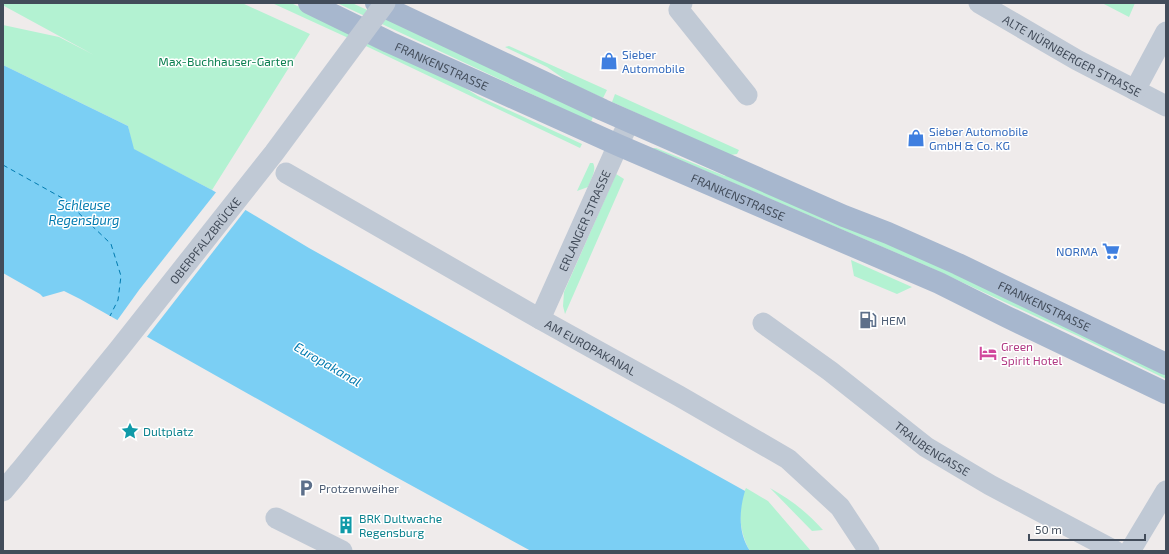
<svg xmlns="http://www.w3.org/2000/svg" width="1169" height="554" viewBox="0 0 1169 554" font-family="'Exo 2',sans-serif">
  <rect width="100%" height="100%" fill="#efebeb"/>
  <path fill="#b3f2d2" d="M3,3H242L310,34L212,190L133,149L128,126L3,65V25L59,37L94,55L6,7L3,5Z
    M272,3H291L442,74L478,96L582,144L580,148L368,47Z
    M337,3H352L594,114L591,122Z
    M1102,3H1135L1129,17Z
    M509,46L607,90L603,98L570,83L547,67L505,47Z
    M615,94L739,150L737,154L730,155L612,102Z
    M652,148H656L725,176L729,173L851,223L1166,371V379L1078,336L927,266Z
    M590,163H593C597,170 591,179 588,187L577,191Z
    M616,174L624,179L565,314L563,306L564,292Z
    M851,260L912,287L897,294L854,276Z
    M746,488L768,501L811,551H750C740,535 736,505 746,488Z
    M770,488C791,500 807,512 823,530L812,531Z"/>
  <path fill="#7bcff4" d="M3,65L128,126L134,149L212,190L309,248L745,491C739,511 738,533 750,551H531L385,471L80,299L64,291L43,297L40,294L3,273Z"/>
  <path fill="#efebeb" d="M217,191L247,208L146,338L116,322L139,290Z"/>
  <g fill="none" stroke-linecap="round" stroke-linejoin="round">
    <path stroke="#007aaf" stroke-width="1" stroke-dasharray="5 4" stroke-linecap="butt" d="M3,165L64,199L111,244L121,276L118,300L110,316"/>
    <g stroke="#c0c9d5" stroke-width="21">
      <path d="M682,3L679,10L747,95"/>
      <path id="s1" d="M979,3L1077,60L1166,106"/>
      <path d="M1135,90L1166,32"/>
      <path id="s2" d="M286,173L540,319L679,396L788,459L840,507L869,551"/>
      <path id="s3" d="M540,319L618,145L629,122"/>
      <path id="s4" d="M763,323L830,371L926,447L990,485L1115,551"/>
      <path d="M3,491L19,472"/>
      <path d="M276,518L342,551"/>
      <path d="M1130,551L1166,491"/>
    </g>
    <g stroke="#a7b7ce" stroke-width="22">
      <path id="s5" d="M309,3L389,42L618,145L939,283L1007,317L1166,393"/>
      <path id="s6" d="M376,3L603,110L844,216L888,233L958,264L1166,364"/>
    </g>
    <path stroke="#c0c9d5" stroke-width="21" id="s7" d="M19,472L119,349L274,153L385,3"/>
  </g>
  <defs>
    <g id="shop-bare" transform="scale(1.38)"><path d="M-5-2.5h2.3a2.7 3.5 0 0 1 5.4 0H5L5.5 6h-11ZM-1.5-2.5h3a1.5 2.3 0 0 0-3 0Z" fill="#3f7fe0" stroke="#fff" stroke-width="2.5" paint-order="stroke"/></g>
    <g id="supermarket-bare" transform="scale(1.38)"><path d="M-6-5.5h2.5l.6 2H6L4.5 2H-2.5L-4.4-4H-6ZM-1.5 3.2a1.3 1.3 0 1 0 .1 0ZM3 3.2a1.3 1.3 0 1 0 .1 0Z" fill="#3f7fe0" stroke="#fff" stroke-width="2.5" paint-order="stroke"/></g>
    <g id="fuel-bare" transform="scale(1.38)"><path d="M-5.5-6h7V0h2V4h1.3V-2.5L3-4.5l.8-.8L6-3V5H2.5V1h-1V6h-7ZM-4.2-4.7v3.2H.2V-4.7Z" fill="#5c6f8a" stroke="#fff" stroke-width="2.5" paint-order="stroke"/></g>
    <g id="hotel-bare" transform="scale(1.38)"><path d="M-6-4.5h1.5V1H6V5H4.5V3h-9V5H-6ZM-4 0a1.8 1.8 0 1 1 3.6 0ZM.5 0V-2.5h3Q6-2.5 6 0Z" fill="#d1479c" stroke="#fff" stroke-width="2.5" paint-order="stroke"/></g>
    <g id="sight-bare" transform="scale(1.38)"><path d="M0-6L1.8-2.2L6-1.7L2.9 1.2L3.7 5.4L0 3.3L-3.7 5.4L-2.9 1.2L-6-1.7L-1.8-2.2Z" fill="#0f9aa8" stroke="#fff" stroke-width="2.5" paint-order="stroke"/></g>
    <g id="parking-bare" transform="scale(1.38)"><path d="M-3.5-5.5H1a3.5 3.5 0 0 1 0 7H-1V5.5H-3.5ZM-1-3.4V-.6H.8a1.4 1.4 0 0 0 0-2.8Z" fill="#5c6f8a" stroke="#fff" stroke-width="2.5" paint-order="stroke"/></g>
    <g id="building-bare" transform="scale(1.38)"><path d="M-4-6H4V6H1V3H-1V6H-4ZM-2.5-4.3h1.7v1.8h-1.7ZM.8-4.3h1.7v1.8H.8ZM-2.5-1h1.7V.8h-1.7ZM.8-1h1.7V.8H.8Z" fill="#0f9aa8" stroke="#fff" stroke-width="2.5" paint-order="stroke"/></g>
  </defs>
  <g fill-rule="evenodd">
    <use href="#shop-bare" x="609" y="61"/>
    <use href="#shop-bare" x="916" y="138"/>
    <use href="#supermarket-bare" x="1111" y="251"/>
    <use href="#fuel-bare" x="868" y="320"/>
    <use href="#hotel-bare" x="988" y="353"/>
    <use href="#sight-bare" x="130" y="431"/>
    <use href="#parking-bare" x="306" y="488"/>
    <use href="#building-bare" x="346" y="525"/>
  </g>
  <g text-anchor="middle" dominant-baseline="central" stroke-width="3" stroke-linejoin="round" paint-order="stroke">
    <g font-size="12" fill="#366cbe" stroke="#fff" text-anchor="start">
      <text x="622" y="54">Sieber<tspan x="622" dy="14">Automobile</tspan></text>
      <text x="929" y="131">Sieber Automobile<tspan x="929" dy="14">GmbH &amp; Co. KG</tspan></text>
      <text x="1098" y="251" text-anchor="end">NORMA</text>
    </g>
    <g font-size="12" fill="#424c5a" stroke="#fff">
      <text stroke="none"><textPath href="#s1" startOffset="107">ALTE NÜRNBERGER STRASSE</textPath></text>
      <text stroke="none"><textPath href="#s5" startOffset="147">FRANKENSTRASSE</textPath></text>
      <text stroke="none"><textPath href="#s5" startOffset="471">FRANKENSTRASSE</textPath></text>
      <text stroke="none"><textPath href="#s3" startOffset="108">ERLANGER STRASSE</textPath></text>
      <text stroke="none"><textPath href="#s7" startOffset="297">OBERPFALZBRÜCKE</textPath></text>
      <text stroke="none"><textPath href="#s6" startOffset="734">FRANKENSTRASSE</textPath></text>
      <text stroke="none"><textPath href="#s2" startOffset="351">AM EUROPAKANAL</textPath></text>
      <text stroke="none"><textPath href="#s4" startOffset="211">TRAUBENGASSE</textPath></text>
    </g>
    <g font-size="12" fill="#0d8152" stroke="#fff">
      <text x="226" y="61">Max-Buchhauser-Garten</text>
    </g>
    <g font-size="12" fill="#4e5e75" stroke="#fff" text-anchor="start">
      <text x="881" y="320">HEM</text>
      <text x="319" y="488">Protzenweiher</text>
    </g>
    <g font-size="12" fill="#b23c85" stroke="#fff" text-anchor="start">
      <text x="1001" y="346">Green<tspan x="1001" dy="14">Spirit Hotel</tspan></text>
    </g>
    <g font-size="12" fill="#0d838f" stroke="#fff" text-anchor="start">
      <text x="143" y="431">Dultplatz</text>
      <text x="359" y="518">BRK Dultwache<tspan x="359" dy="14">Regensburg</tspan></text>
    </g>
    <g font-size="13" font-style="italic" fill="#007aaf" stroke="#fff">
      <text x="84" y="205">Schleuse<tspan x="84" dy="15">Regensburg</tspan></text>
      <text transform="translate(328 364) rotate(30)">Europakanal</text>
    </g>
  </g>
  <rect width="1169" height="554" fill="none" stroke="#424c5a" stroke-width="8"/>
  <path d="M1029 534v6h116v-6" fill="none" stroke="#424c5a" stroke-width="2"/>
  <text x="1035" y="534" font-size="12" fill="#424c5a" stroke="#ffffff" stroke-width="3" paint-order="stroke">50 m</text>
</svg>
